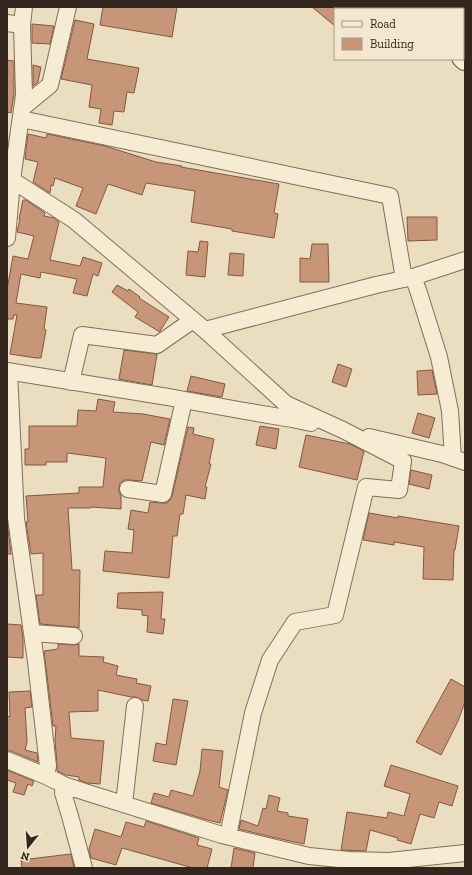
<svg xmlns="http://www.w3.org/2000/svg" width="472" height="875" viewBox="0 0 472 875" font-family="'Zilla Slab',serif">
  <rect width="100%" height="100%" fill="#ebddc0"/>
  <path fill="#c79678" stroke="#815840" d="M103,7H177L172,37L100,25Z
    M312,7H335V26Z
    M75,20L94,24L87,59L139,68L134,93L127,92L124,112L114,111L112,125L99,123L101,109L89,107L92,85L61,79Z
    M32,24L54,26L50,44L32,43Z
    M7,60L14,61V94L11,113L7,112Z
    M33,65L41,67L38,82L33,86Z
    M28,134L46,138L47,134L105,146L156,162L182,166L181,167L279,184L274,213L278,214L274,238L232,231V229L191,222L195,191L146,183L142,195L108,184L96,214L76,206L83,188L55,178L53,186L51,185L50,193L33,182L38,162L25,159Z
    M23,200H26L45,213L44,216L54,218L59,222L50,260L80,266L83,257L102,263L98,276L93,274L87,296L73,293L77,279L41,272L40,278L21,274L16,303L47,307L44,329L46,330L41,358H36L10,354L17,315H14L13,319H7V290L13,256L28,259L34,236L17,232L20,219H19Z
    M407,217H437V240L408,241Z
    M200,241L208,242L205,277L186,275L188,251L198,252Z
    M312,244H328L329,282H300V258L310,259Z
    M230,253L244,254L243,276L228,275Z
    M117,285L128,291L129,289L140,297L139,298L169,317L160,331V332L135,317L138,312L112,292Z
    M124,350L157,354L152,385L119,379Z
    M338,364L352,369L346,387L332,382Z
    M432,370L437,394L418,395L417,371Z
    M191,376L225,384L222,397L187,391Z
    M98,399L115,402L113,412L143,414L170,419L164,445L151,442L142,481L129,480H124L120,483L119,488V492L121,496V509L91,507V508H68L72,570H80L79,628L75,627L40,624L36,595H43V553L31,554L26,522H28L26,496L79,493V487H103L106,458L67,453V462H46V465H25V449H29V426H77L78,410L96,411Z
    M418,413L435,418L429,438L412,433Z
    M260,426L279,429L276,449L256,445Z
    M188,427L194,428L193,434L214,439L209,464H211L205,487H207L205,499L186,495L183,514H180L177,536H173L169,578L103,571L105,551L132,553L134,530L128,529L131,510L148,513L150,502L162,503H167L170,500L172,496Z
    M306,435L350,444L364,451L357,480L299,467Z
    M411,470L432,475L429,489L409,484Z
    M369,513L398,518V516L459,526L455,550H454L453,580L423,579L424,547L394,542V545L363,540Z
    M7,522L11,554H7Z
    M163,592L161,619H165L163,634L147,632L148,616L142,615V610L117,608L118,593Z
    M7,624L21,625L23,639V658L7,657Z
    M58,644L73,645L79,644V656L104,657L103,662L118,666L116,675L137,679L136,683L151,686L148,701L142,700L136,697H131L98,690V711L69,712L71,738L104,741L100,784L87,783L79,780V777L66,775L57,771V765L55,740L56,726H53L44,651L58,649Z
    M451,679L465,687V702L458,721L441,755L416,742Z
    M30,691L32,707L25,708L27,742L25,750L37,753L38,762L11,751H7V716L10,717L9,692Z
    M173,699L188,701L176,765L153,761L156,743L166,745Z
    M202,749L223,751L219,787L228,790L220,823L204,819L151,803L154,793L169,797L171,790L193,796L200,771Z
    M391,765L458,786L452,806L439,802L434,818L420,814L411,844L397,840L398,838L370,830L366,851L341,850L347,812L387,818L388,812L404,816L410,794L384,786Z
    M7,770L34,781L32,786L28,784L24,795L13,792L16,783L7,780Z
    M269,795L280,798L277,811L288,813V816L308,819L304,844L276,838L239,829L241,820L258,826L263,808L266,809Z
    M146,821L199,838L197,845L212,849L207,868H193L122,848L116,865L91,858L89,849L95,829L121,837L126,822L144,827Z
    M234,848L255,853L253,868H231Z
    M71,854L74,868H22L21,860Z"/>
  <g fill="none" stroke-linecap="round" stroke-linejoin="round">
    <g stroke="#836e59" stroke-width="18">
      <path id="street" d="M7,23L22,25
        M22,108L50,85L68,7
        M21,119L390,196L404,279
        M7,175L12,180L74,220L205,330L286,404L343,430L403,461L399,490L366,487L335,615L295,622L270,660L253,713L228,836
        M7,238L12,180L24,95L22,25L24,7
        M413,277L418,290L439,357L450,411L453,458
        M205,330L376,285L413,277L465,260
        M7,371L168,397L239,410L292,419L311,423
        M9,372L16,518L36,662L48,766L46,776
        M71,382L82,335L157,345L193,320
        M369,437L442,454L465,462
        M128,489L163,494L184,400
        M33,633L74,636
        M7,760L46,776L64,785L85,792L222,835L309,856L349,860L389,861L465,853
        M64,785L63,793L70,816L84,868
        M124,804L135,706"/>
    </g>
    <g stroke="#654f3d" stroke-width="24">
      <path id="secondary" d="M392,7L395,9
        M463,57L465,59"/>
    </g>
    <use href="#street" stroke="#f6ebd3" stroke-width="16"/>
    <use href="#secondary" stroke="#f6ebd3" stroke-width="22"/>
  </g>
  <rect width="472" height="875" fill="none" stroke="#33271d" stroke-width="16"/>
  <rect x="334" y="8" width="130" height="52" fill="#f3e7cf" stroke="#a69a88"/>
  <rect x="342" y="21" width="20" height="6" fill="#f6ebd3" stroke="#a69a88"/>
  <text x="370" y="28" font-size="12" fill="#33271d">Road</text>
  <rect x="342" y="38" width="20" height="12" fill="#c79678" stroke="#a69a88"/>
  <text x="370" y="48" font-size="12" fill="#33271d">Building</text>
  <g transform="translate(28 847) rotate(197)" stroke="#f3e7cf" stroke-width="3" paint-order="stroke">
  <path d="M0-3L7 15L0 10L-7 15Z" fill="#33271d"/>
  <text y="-6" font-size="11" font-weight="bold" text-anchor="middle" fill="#33271d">N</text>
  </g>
</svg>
